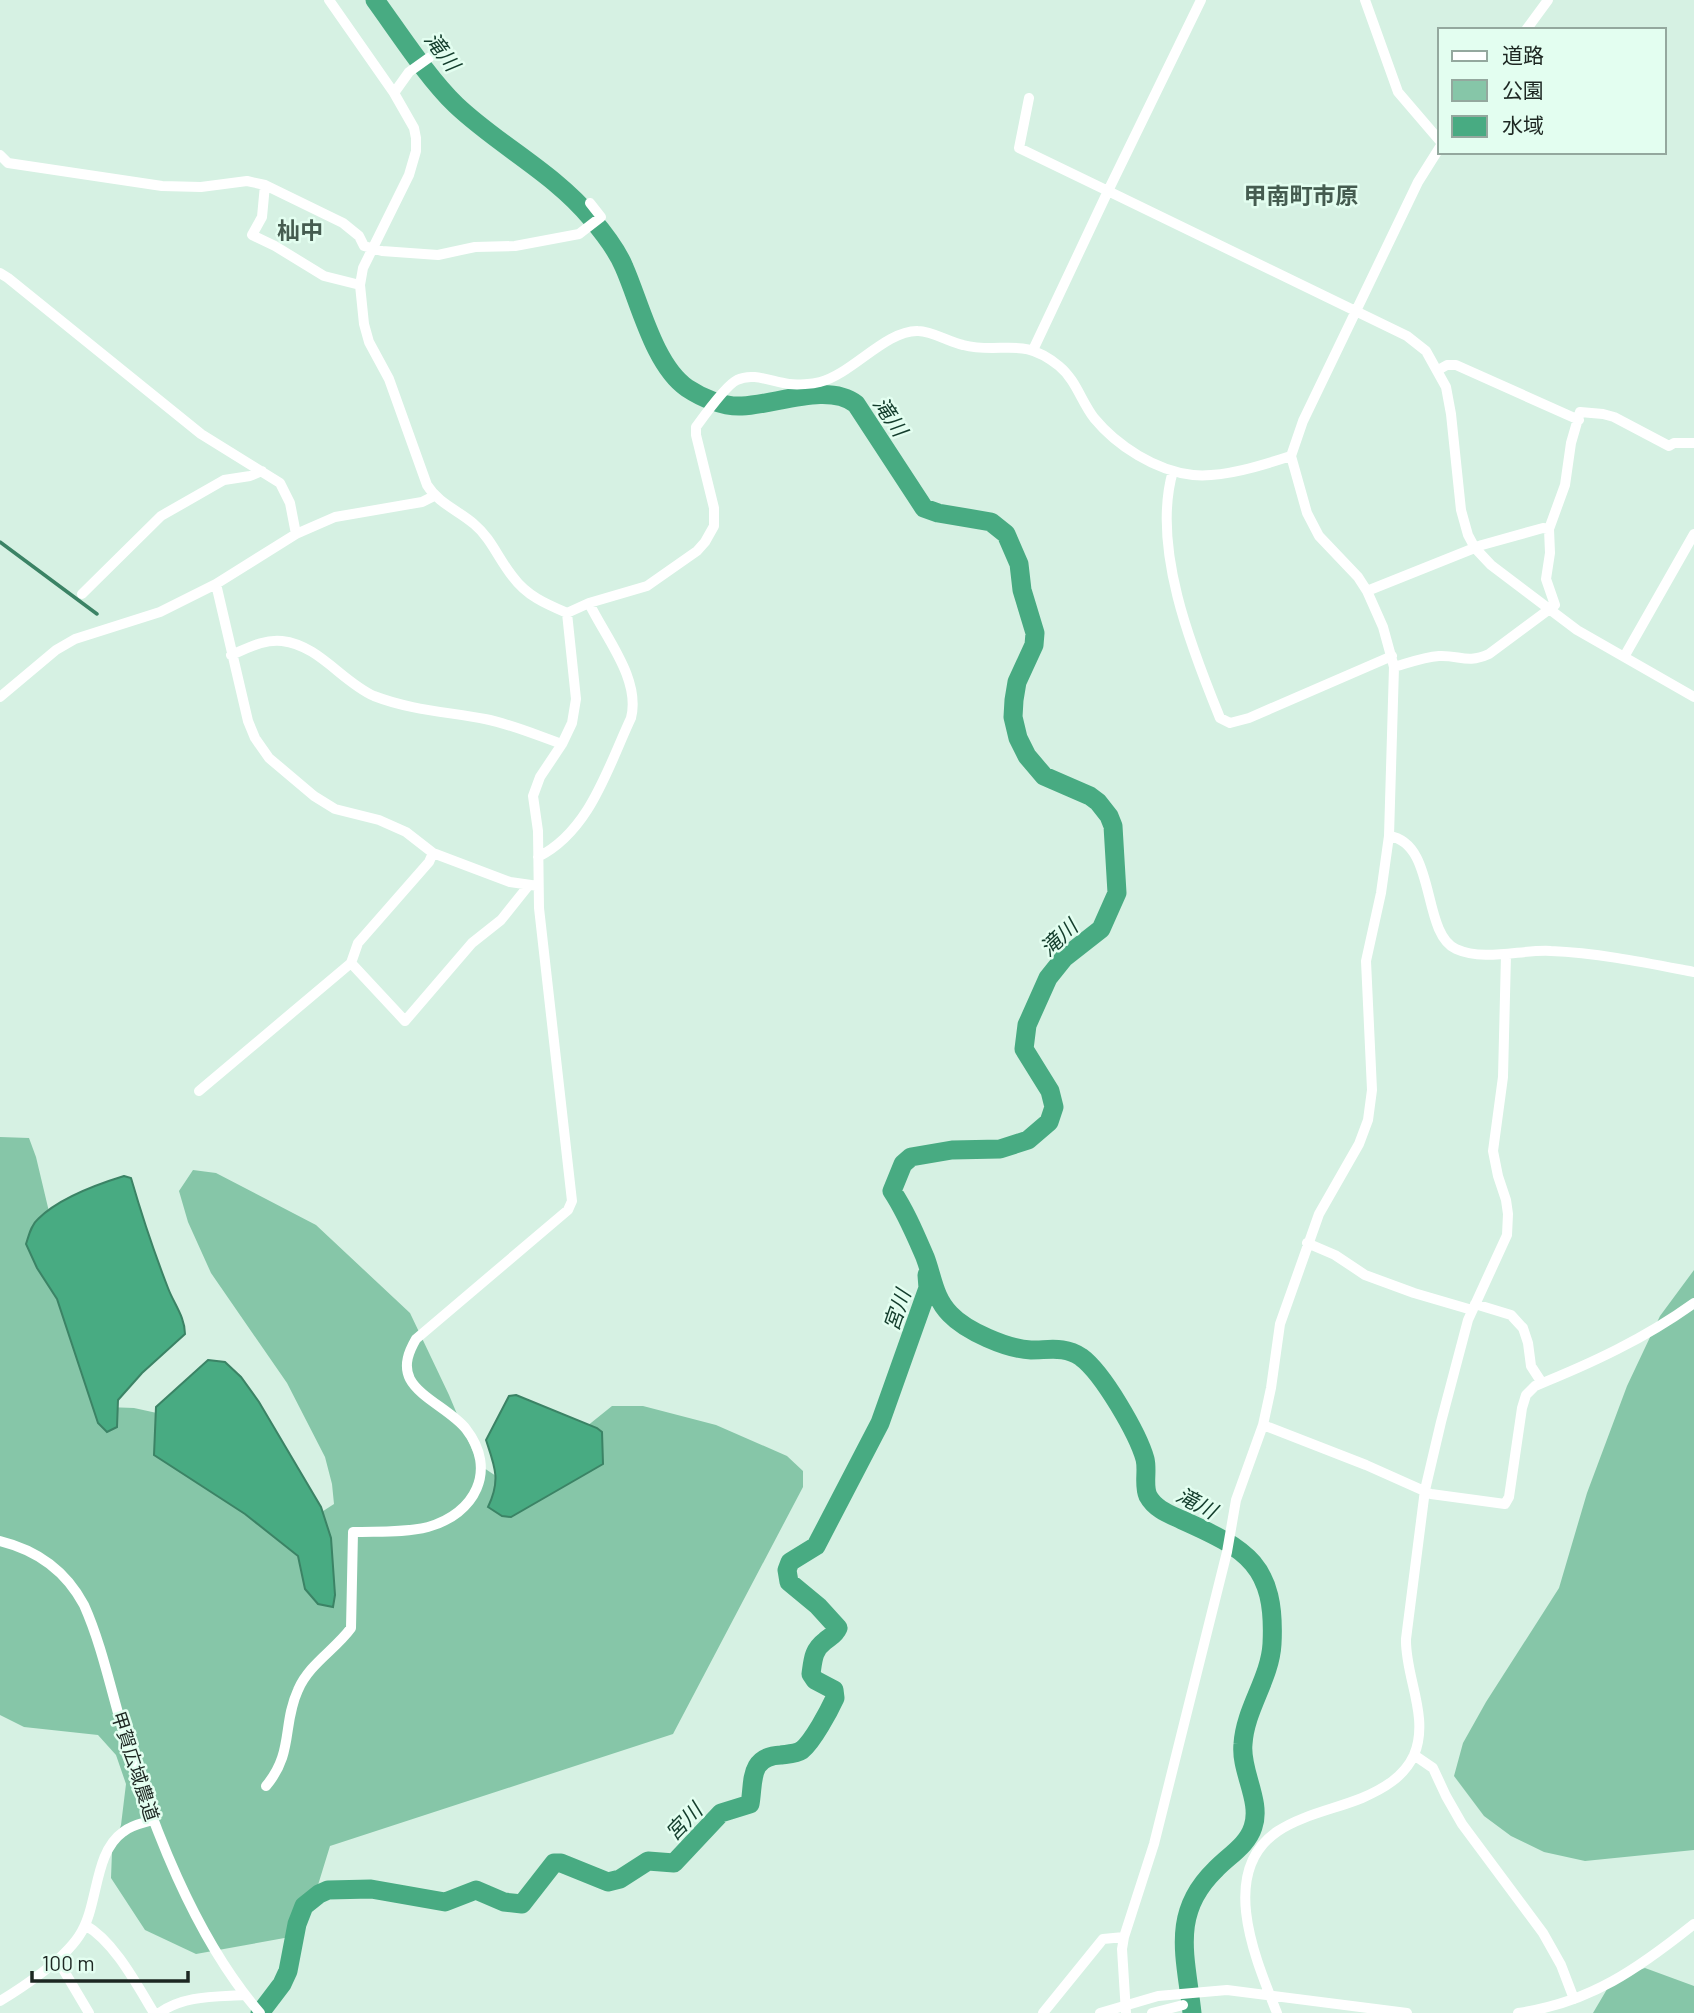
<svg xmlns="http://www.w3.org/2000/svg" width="1694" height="2013" viewBox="0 0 1694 2013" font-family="Barlow,'Noto Sans JP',sans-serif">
  <rect width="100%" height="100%" fill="#d6f1e3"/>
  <path fill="#86c6a8" d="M0,1137L29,1138L36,1157L94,1401L107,1407L134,1408L166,1415L317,1515L334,1504L332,1484L325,1457L287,1383L211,1273L188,1222L179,1191L193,1170L216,1173L316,1225L410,1313L449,1395L478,1464L499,1478L566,1443L612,1406H643L716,1425L787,1456L803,1471V1487L673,1734L330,1846L310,1911L290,1937L196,1954L145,1930L111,1878L112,1852L121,1825L126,1784L116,1755L98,1735L24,1727L0,1715Z
    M1694,1270V1850L1585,1861L1544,1852L1511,1836L1484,1816L1454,1776L1463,1743L1486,1702L1559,1588L1587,1493L1627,1386L1660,1316Z
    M1645,1968L1694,1986V2013H1593L1613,1979Z"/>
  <path fill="#48ab82" stroke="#3b8365" stroke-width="2" d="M124,1176L131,1178C142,1216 154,1252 168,1288C174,1304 185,1317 185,1334L142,1373L118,1400L117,1427L107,1432L98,1423L57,1299L37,1268L26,1244C29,1235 31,1225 38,1219C58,1199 98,1184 124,1176Z
    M208,1360L225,1362L241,1377L259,1402L321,1507L331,1538L335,1595L333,1607L318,1604L305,1589L298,1556L245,1514L154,1455L156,1407Z
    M516,1395L597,1428L602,1432L603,1464L511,1517L502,1516L488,1507C501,1480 495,1467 486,1440L509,1396Z"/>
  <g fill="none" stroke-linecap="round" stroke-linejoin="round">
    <path stroke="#3b8365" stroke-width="3.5" d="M0,542L97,614"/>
    <path stroke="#48ab82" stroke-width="19" d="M375,0C399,33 428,78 456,105C498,145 554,173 591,218C603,232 617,250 624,267C640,303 654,365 687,388C702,398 723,407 742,406C775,405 828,382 856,404L924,508L938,513L991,522L1006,534L1019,564L1022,590L1035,633L1034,645L1017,682L1014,700L1013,717L1018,738L1027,756L1044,776L1090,796L1098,802L1109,816L1113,826L1117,893L1101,929L1064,958L1048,978L1027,1025L1024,1049L1050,1091L1054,1107L1049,1122L1028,1140L1000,1149L952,1150L911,1157L903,1164L892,1191C906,1212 915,1234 925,1257C933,1278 934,1298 950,1314C966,1331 1007,1349 1031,1350C1050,1350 1065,1346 1081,1357C1103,1373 1138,1434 1145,1459C1148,1471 1143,1485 1148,1496C1155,1509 1169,1514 1182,1520C1247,1549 1276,1565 1272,1644C1270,1679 1245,1709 1243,1744C1240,1771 1262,1801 1253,1827C1247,1846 1228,1856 1215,1870C1170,1914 1186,1957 1192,2013
      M260,2013L282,1984L288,1971L297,1924L304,1906L319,1894L328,1890L371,1889L445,1902L476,1890L504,1902L522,1904L554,1863H561L608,1882L620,1879L648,1861L674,1863L721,1813L750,1804C754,1783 748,1756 781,1755C788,1754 796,1754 802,1750C813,1741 829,1711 835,1698L834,1690L815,1680L811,1674C813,1660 813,1650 825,1641C831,1636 835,1635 838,1628L818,1606L789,1582L787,1570L790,1562L816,1546L880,1423L928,1288L927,1275"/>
    <path stroke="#fff" stroke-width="10" d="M329,0L394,93L414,128L416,138V151L409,175L363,268L360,285L364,324L369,342L389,379L427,485C439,504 458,510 474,524C491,538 499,560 513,577C527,596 546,604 567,613L589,603L647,586L697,551L705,542L714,526V508L696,435V427C704,416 726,385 737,380C753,372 772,382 789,384C798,385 812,384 820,382C852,374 886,330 918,331C932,331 949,342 963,345C1003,355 1021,335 1059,366C1076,380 1081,401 1094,418C1117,446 1156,471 1193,475C1223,478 1263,465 1291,456
      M1201,0L1108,191L1407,336L1426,351L1446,387L1451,414L1461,510L1468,535L1475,548L1491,565L1577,630L1694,697
      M1365,0L1398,92L1440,141
      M1526,30L1548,0
      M394,93L409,72L430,57
      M1029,98L1019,148L1108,191L1033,350
      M0,155L8,163L162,186L201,187L247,181L265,185L343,223L359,236L364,246L382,251L438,255L475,247L515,246L579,234L601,217L590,203
      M265,185L262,217L252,235L275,246L324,276L360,285
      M0,273L8,278L201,434L280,483L290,503L296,534
      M1438,370L1447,365H1456L1579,420
      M1173,471C1151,546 1191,647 1220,718L1230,723L1249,718L1392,656
      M216,584L248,721L255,738L269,758L314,796L335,809L379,820L406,832L433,853L510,882L538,886
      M1367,591L1482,545L1543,528L1549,529
      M82,594L161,516L224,480L250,476L262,471
      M231,655C248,648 264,639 282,641C319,645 342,682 374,696C410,710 448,712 485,719C511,724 536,735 562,744
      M1624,657L1694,534
      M1394,667C1408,663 1424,657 1439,656C1460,655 1467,664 1489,654L1555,605L1546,579L1550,553L1549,529L1565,485L1571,443L1580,412L1603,414L1614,417L1669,446L1674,443H1694
      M0,697L56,650L75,639L160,612L216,584L296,534L335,517L422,502L434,496
      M1389,836C1437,843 1421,933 1456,949C1485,962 1522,949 1551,951C1599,953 1647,963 1694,972
      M538,857C590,831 608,767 631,718C641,679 605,637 589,603
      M351,963L405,1021L472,943L501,920L529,885
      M199,1091L351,963L358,943L429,862L433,853
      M1307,1243L1335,1255L1365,1275L1414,1293L1472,1310
      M1475,1304L1511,1315L1523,1328L1528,1343L1531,1366L1542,1383
      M1263,1425L1366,1465L1431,1494L1505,1504L1509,1497L1522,1408L1526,1395L1535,1386C1592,1363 1644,1339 1694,1303
      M0,1541C37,1550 66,1571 84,1605C101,1643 110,1686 122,1727C151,1822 194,1937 260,2013
      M1414,1755L1433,1768L1446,1796L1462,1824L1543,1933L1561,1965L1574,1999
      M266,1786C294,1753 282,1725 298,1690C309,1664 335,1650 351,1628L353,1532C377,1531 405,1533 428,1527C475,1514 498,1470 466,1429C452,1411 420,1398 410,1379C403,1365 409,1351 416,1339L568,1210L572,1201L539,908L538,831L533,796L540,777L562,744L572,723L576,699L567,613
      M85,1925C114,1941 137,1985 154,2013
      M57,1959L89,2013
      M0,2001C25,1986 63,1960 79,1936C99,1907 93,1853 123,1832C131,1825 143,1823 153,1820
      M159,2013C185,1995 215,1997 245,1995
      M1043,2013L1103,1939L1124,1937
      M1100,2013L1158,1996L1227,1990L1407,2013
      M1126,2013L1122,1949L1124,1937L1154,1844L1227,1552L1236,1500L1263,1425L1271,1388L1280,1324L1319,1214L1359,1144L1368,1120L1372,1090L1366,961L1381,893L1389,836L1394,667L1383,627L1367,591L1358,577L1319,536L1307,513L1291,456L1303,421L1418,182L1440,147
      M1152,2013L1183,2005
      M1277,2013C1256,1960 1217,1872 1278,1831C1302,1815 1335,1809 1362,1798C1383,1789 1404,1777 1414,1755C1430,1717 1405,1677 1406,1639L1425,1490L1441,1422L1468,1320L1507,1235L1508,1214L1506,1200L1498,1176L1493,1151L1503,1077L1506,955
      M1518,2013C1590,2003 1639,1968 1694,1924"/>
  </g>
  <g text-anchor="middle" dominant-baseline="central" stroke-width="5" stroke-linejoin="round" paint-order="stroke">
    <g font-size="19" fill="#1d2722" stroke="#e3fef0">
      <text transform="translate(136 1766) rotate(72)">甲賀広域農道</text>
    </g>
    <g font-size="21" font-style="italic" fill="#133d2c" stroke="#e3fef0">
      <text transform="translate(443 51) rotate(53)">滝川</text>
      <text transform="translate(891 416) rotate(56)">滝川</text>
      <text transform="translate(1058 937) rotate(-43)">滝川</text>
      <text transform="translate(896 1310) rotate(-71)">宮川</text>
      <text transform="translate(1197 1502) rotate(28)">滝川</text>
      <text transform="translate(683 1821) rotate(-46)">宮川</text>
    </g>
    <g font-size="23" font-weight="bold" fill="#455c50" stroke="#e3fef0">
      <text x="1301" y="195">甲南町市原</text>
      <text x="300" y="230">杣中</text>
    </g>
  </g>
  <rect x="1438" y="28" width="228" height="126" fill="#e3fef0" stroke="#94a89e" stroke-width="2"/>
  <rect x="1452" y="51" width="35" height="10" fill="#ffffff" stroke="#94a89e" stroke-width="2"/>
  <text x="1502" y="63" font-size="21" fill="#1d2722">道路</text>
  <rect x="1452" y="80" width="35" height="21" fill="#86c6a8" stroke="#94a89e" stroke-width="2"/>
  <text x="1502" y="98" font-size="21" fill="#1d2722">公園</text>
  <rect x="1452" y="116" width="35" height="21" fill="#48ab82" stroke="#94a89e" stroke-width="2"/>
  <text x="1502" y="133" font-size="21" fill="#1d2722">水域</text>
  <path d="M32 1971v10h156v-10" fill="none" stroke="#1d2722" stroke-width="3.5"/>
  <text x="42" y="1971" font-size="21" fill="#1d2722" stroke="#e3fef0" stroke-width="5" paint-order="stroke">100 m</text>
</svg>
